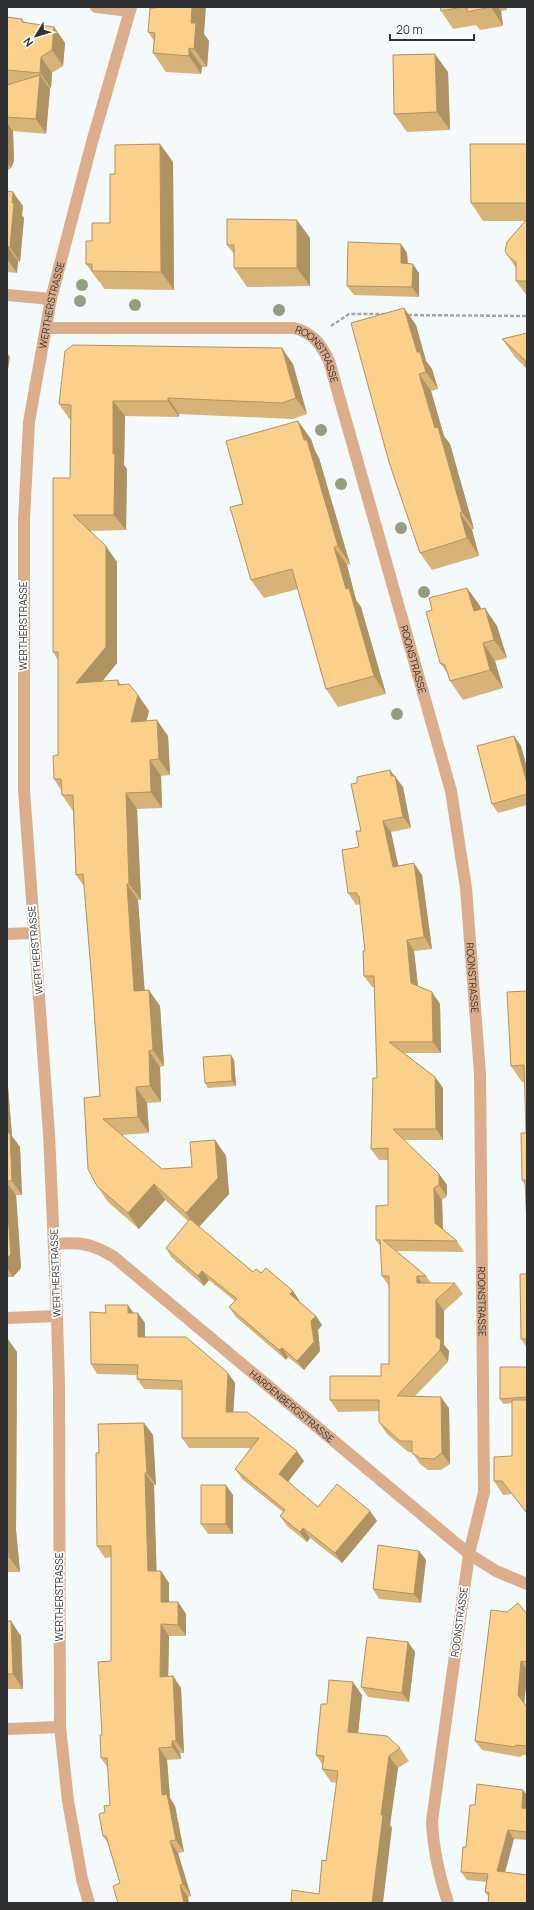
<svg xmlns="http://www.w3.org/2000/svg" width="534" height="1910" viewBox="0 0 534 1910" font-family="Manrope,sans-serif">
  <rect width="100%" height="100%" fill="#f4f9fc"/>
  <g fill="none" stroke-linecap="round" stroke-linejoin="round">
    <path stroke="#a4a8aa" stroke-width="2.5" stroke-dasharray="4 2" stroke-linecap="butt" d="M408,315L527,316
      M331,326L349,314H385"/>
    <g stroke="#dbad8b" stroke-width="12">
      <path d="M96,7L130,11"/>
      <path d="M7,295L51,299"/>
      <path id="s1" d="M46,328H294C313,333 321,344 329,361L451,791L466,888L480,1074L484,1492L469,1554L432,1821C433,1850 439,1875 448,1903"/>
      <path d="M7,934L34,933"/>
      <path id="s2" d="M54,1244C80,1242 91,1243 114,1257L469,1554L496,1571L527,1584"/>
      <path d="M7,1318L57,1316"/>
      <path d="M7,1729L60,1727"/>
      <path id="s3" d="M89,1903L82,1879L68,1801L60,1727L59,1386L57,1316L49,1134L24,790V520L29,422L51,299L92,142L131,7"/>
    </g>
  </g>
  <g fill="#969c7f">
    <circle cx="82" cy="285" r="6"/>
    <circle cx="80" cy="301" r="6"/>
    <circle cx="135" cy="305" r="6"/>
    <circle cx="279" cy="310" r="6"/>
    <circle cx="321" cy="430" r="6"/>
    <circle cx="341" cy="484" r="6"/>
    <circle cx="401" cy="528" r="6"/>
    <circle cx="424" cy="592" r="6"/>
    <circle cx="397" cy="714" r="6"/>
  </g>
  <path fill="#d7b378" d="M440,7H507V10L501,11L503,26L480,30L476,25L453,29L441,11Z
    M156,8L204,34L209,41L207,67H202L201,74L166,72L153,53L154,41L148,32Z
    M7,17L22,19L25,23L54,27L65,43L63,66L52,73L51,88H50V89L46,134L13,131L14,161L11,168L7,171Z
    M448,72L450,130L407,132L394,114Z
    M527,144V296L516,281V268L508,256L525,221H483L471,203Z
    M173,162L174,290L104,289L100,282H99L86,264L92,241L110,223L115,174Z
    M7,191L23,206L22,215L24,218L20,262L18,261L17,273L7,272Z
    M310,238V286L247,287L234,268V254L227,245Z
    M401,244L407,253L408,263L419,273V297L354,295L347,286Z
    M404,308L416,325L426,361L432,369L438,389L431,391L444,436L450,444L474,529L472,530L479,556L432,570L420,553Z
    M527,333V369L515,357L502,339Z
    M293,364L307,414L293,419L179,414V417L125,416L124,465L127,469L126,530L90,531L117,562V663L102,681L118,680L121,685L138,695L149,711L146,721L168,736L170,775L161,776L162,808L137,809L141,900H138L144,990L160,1006L164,1066L160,1067L161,1102L147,1103L149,1133L121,1135L162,1169L192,1167L215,1140L226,1156L229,1194L199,1227L253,1272L261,1273L293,1291L299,1300V1301L316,1316L322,1325L318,1330L320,1351L304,1370L288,1357L286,1360L236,1317L229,1307L235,1301L209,1280L204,1286L172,1258L166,1248L188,1221L165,1200L139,1229L108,1202L97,1186L100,1096L93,995L84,886L76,875L73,811L62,795L61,790L54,779L58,755V660L53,652L70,478L71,420H70L59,404Z
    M311,439L315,451L319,458L350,564L347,565L356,600L361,607L386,694L338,707L326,689L298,589L264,598L251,580L243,504Z
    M467,588L480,606L481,609L497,626L507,658L495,661L503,688L463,700L450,681L448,674L440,663L432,610Z
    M514,736L521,746L527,768V805L498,813L492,804Z
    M394,776L403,787L411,828L391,832L398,866L422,875L432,949L414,951L418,986L440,1004L441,1053H404L435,1077L443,1088V1140H404L439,1174L447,1185V1196L442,1200L443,1229L457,1241L464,1252L396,1251L426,1276L431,1283H455L463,1294L444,1311V1345L449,1351L448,1362L415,1396L449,1408L450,1464L441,1470H428L420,1464L412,1452H408L387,1434L379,1422V1411L338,1412L330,1400L381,1376L389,1364V1286L382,1276L381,1247L376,1240L388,1205V1160H379L371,1149L377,1078L374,987H372L364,976L365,951L360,904L356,905L348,893L359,847L361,831Z
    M527,991V1226L525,1185L522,1180L526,1133L525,1082H522L511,1066Z
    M234,1060L236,1086L208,1088L205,1083Z
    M7,1074L12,1136L20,1147L22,1195H16L21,1268L13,1277H7Z
    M527,1274V1348L521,1339Z
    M133,1313L145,1323V1337L228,1373L235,1383L233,1412L304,1461L288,1482L318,1507L377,1521L342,1563L310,1538L307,1542L287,1526L280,1516L283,1512L242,1479L235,1469L251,1448H189L182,1438V1390L144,1389L137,1379V1375L97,1374L91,1364Z
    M7,1338L17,1352L16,1530L20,1572H7Z
    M527,1367V1514L512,1494L503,1495L494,1481L512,1456V1403L503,1404L500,1399Z
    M144,1423L153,1435L156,1485H154L156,1571H161L169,1583V1602H178L186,1614V1636H169L168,1676H173L181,1688L184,1753H180L181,1759L167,1760L170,1798L175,1806L184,1852L178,1853L191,1896L188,1897L120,1883L108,1843L103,1836L105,1812L110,1805L108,1768L101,1758L102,1735L111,1661V1557L105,1558L97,1546L99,1453Z
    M233,1495V1534H208L201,1524Z
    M419,1551L426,1560L421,1603L379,1599L373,1589Z
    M527,1614V1678L524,1704L527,1707V1755H523L520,1757L482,1750L475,1741Z
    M7,1621L21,1636L23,1689H7Z
    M408,1642L415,1652L409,1702L368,1697L361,1687Z
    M362,1695L358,1733L400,1748L409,1761L398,1768L390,1825L392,1828L319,1894L326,1861L337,1783L331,1782L322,1769L323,1765L316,1755L327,1704Z
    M523,1790L527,1795V1840L514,1839L488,1896L485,1892L486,1882L467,1880L461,1872L475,1805Z"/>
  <path fill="#af9261" d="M192,7H206L204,34L209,41L207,67L194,49L191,23Z
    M491,7H498L501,11L503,26Z
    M54,27L65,43L63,66L52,50Z
    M189,48L202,67L201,74L189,56Z
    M435,54L448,72L450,130L437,112Z
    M41,57L52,73L51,88L40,73Z
    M40,75L50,89L46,134L36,119Z
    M7,123L13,131L14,161L11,168L7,163Z
    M160,144L173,162L174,290L161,272Z
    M13,192L23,206L22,215L24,218L20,262L10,247Z
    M297,220L310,238V286L297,268Z
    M401,244L407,253L408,272L401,263Z
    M8,247L18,261L17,273L7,259Z
    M413,264L419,273V297L412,287Z
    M404,308L416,325L426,361L432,369L438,389L426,372L417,352Z
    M282,348L293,364L307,414L296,398Z
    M7,353L10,357L7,376Z
    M419,374L431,391L444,436L450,444L474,529L462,512L435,428Z
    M168,398L179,414V417L168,401Z
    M113,401L125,416L124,465L127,469L126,530L114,515L113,454Z
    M298,421L311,439L315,451L319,458L350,564L338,546L304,440Z
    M460,513L472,530L479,556L467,538Z
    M106,546L117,562V663L88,699L76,683Z
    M334,547L347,565L356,600L361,607L386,694L374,676L346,589Z
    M467,588L480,606L486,629L474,611Z
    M485,608L497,626L507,658L494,640Z
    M483,643L495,661L503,688L490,670Z
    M138,695L149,711L142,738L131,722Z
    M157,720L168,736L170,775L159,759Z
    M514,736L521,746L527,768V783Z
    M150,760L161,776L162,808L151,792Z
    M390,770L403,787L411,828L403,817Z
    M126,793L137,809L141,900L129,884Z
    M383,821L391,832L401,878L393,867Z
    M414,863L422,875L432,949L424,937Z
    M127,884L138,900L146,1007L134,991Z
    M407,940L414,951L419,994L411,983Z
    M149,990L160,1006L164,1066L153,1050Z
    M432,992L440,1004L441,1053L433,1042Z
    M149,1051L160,1067L161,1102L150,1086Z
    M231,1055L234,1060L236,1086L232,1081Z
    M7,1074L12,1136L20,1147L22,1195L12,1181L7,1138Z
    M435,1077L443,1088V1140L436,1129Z
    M136,1087L147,1103L149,1133L138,1117Z
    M215,1140L226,1156L229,1194L197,1229L186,1213Z
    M439,1174L447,1185V1196L439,1185Z
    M7,1183L16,1195L21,1268L13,1277L7,1268Z
    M154,1184L165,1200L139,1229L128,1213Z
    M434,1188L442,1200L443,1234L435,1223Z
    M202,1271L209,1280L204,1286L198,1276Z
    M417,1276L425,1287L417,1283Z
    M293,1291L299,1300L297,1303L290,1294Z
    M436,1300L444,1311V1345L449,1351L448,1362L440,1350L436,1337Z
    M128,1305L135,1315L128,1313Z
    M138,1313L145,1323V1347L138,1337Z
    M316,1316L322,1325L318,1330L320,1351L304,1370L297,1361L311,1321Z
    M7,1338L17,1352L16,1530L20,1572L9,1557L7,1525Z
    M282,1348L288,1357L286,1360L279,1350Z
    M228,1373L235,1383L233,1422L226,1412Z
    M441,1397L449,1408L450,1464L442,1453Z
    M144,1423L153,1435L156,1485L147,1473Z
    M297,1451L304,1461L286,1484L279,1474Z
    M145,1473L154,1485L157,1583L148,1571Z
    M226,1485L233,1495V1534L226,1524Z
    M370,1511L377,1521L342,1563L335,1553Z
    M303,1528L310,1538L307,1542L300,1532Z
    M419,1551L426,1560L421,1603L414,1594Z
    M161,1571L169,1583V1614L161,1602Z
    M178,1602L186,1614V1636L178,1625Z
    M11,1621L21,1636L23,1689L13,1674Z
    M161,1624L169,1636L168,1689L160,1677Z
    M408,1642L415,1652L409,1702L402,1693Z
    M521,1661L527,1669V1678L524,1705L518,1695Z
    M173,1676L181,1688L184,1753L176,1741Z
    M353,1682L362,1695L357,1744L348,1732Z
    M172,1741L180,1753L181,1759L172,1747Z
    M159,1748L167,1760L170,1798L175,1806L184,1852L176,1840L162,1795Z
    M389,1756L398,1768L390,1825L392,1828L383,1903H372L381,1815Z
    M523,1790L527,1795V1816L522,1808Z
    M508,1830L514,1839L503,1880L497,1871Z
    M170,1841L178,1853L191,1896L183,1884Z
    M180,1885L188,1897L189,1903H184Z"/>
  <path fill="#fad08b" stroke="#af9261" d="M157,7H192L191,23H196L194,49L189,48V56L153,53L155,33L148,32L150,8H156Z
    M440,7H462L441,11Z
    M467,7H491L467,12Z
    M7,17L22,19V22L54,27L52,50L41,57L40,73L7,70Z
    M435,54L437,112L394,114L393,55Z
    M40,75L36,119L7,117V85Z
    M160,144L161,272L92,271V264H86V241H92V223H110V174H115V145Z
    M470,144H527V203H471Z
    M7,191L13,192L12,203H14L10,247H8L7,252Z
    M227,219L297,220V268H234V245H227Z
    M527,219V281H516V262L508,256L505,251L507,242Z
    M348,242L401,244V263L413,264L412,287L347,286Z
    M404,308L417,352H420L426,372L419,374L435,428L438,427L462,512L460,513L467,538L420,553L389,462L351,323Z
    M527,333V369L525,360L502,339Z
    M73,345L282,348L296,398L282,403L168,398V401H113V454H115L114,515H73L106,546V647L76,683L118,680V685L129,684L138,695L131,722L157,720L159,759L150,760L151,792L126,793L129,884H127L134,991L149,990L153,1050L149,1051L150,1086L136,1087L138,1117L103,1119L162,1169L192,1167L190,1142L215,1140L218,1178L186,1213L154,1184L128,1213L97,1186L88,1169L84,1098L100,1096L93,995L83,874L76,875L73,795H62L61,779H54L53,756L58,755V652H53V478H70L71,405L59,404L65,351Z
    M298,421L304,440H307L338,546L334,547L346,589L349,588L374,676L326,689L292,569L251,580L230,507L243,504L226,441Z
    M467,588L474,611L485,608L494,640L483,643L490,670L450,681L445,665L440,663L426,612L432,610L429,598Z
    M514,736L527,783V794L492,804L477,746Z
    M390,770L391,776H395L403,817L383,821L393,867L414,863L424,937L407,940L411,983L432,992L433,1042H389L435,1077L436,1129H393L439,1174V1185L434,1188L435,1223L457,1241L383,1240L426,1276H417V1283H455L436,1300V1337L441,1340L440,1350L397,1396L441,1397L442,1453L434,1459L420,1458L412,1453V1441H400L379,1422V1400H330V1376H381V1364H389V1276H382L380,1240H376V1206L388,1205V1148L371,1149L373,1078H377L374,976H364L363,951H365L359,896H357V893H348L342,850L359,847L356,831H361L351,784L357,783V777Z
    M527,991V1226L525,1180H522L521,1133H526L524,1065L511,1066L507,992Z
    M231,1055L232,1081L205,1083L203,1057Z
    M7,1133H10L12,1181H7Z
    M7,1201L11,1254L7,1258Z
    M190,1219L253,1272L256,1269L261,1273L266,1268L293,1291L290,1294L316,1316L311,1321L314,1342L297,1361L282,1348L279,1350L229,1307L237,1299L202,1271L198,1276L166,1248Z
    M520,1274H527V1339H521Z
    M105,1305H128V1313H138V1337H186L228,1373L226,1412H247L297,1451L279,1474L318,1507L337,1484L370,1511L335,1553L303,1528L300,1532L280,1516L285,1510L235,1469L259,1438H182V1381L137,1379L138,1365L91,1364L90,1312L106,1313Z
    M500,1367H527V1397L500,1399Z
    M512,1400H527V1513L502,1481H494V1457L512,1456Z
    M144,1423L147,1473H145L148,1571H161V1602H178V1625L161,1624L160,1677L173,1676L176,1741H172V1747L159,1748L162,1795L167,1794L176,1840L170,1841L183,1884L180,1885L184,1903H118L113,1886L120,1883L106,1836H103L99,1814L105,1812L104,1806L110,1805L107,1758H101L100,1735H102L98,1662L111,1661V1546H97L96,1453H99L98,1424Z
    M201,1485H226V1524H201Z
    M7,1525L9,1557H7Z
    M378,1545L419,1551L414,1594L373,1589Z
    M518,1603L527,1614V1662L521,1661L518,1695L527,1707V1746L516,1745L514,1747L475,1741L491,1610L507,1612Z
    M7,1621H11L13,1674H7Z
    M367,1637L408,1642L402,1693L361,1687Z
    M329,1680L353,1682L348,1732L387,1736L400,1748L389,1756L381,1815H383L372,1903H291L292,1890L319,1894L322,1860L326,1861L338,1771L322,1769L324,1756L316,1755L321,1704H327Z
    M477,1784L523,1790L522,1808L527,1809V1832L508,1830L497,1871L527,1875V1903H488L489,1893L485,1892L488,1874L461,1872L463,1847H466L470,1805H475Z"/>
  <g text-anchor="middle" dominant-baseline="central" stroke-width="3.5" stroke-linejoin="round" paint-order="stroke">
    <g font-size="10" fill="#2f3132" stroke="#fff">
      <text stroke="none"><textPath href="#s3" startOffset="1604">WERTHERSTRASSE</textPath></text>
      <text stroke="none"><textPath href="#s1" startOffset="285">ROONSTRASSE</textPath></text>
      <text transform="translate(23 626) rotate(-90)">WERTHERSTRASSE</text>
      <text stroke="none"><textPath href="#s1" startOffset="608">ROONSTRASSE</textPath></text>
      <text transform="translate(35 950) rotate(-95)">WERTHERSTRASSE</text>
      <text stroke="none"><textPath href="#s1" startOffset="933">ROONSTRASSE</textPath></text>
      <text transform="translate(55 1273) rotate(-92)">WERTHERSTRASSE</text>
      <text stroke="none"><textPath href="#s1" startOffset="1257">ROONSTRASSE</textPath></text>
      <text stroke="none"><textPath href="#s2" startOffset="295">HARDENBERGSTRASSE</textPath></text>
      <text transform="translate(59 1597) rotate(-90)">WERTHERSTRASSE</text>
      <text transform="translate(459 1622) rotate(-82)">ROONSTRASSE</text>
    </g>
  </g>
  <rect width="534" height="1910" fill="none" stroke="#2f3132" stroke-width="16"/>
  <g transform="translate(36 36) rotate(232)" stroke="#ffffff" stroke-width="3" paint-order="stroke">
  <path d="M0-3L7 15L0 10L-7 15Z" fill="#2f3132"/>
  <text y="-6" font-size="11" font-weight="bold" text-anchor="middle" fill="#2f3132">N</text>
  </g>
  <path d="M390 34v6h84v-6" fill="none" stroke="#2f3132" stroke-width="2"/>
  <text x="396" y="34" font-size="12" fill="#2f3132" stroke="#ffffff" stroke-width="3" paint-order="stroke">20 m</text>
</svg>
